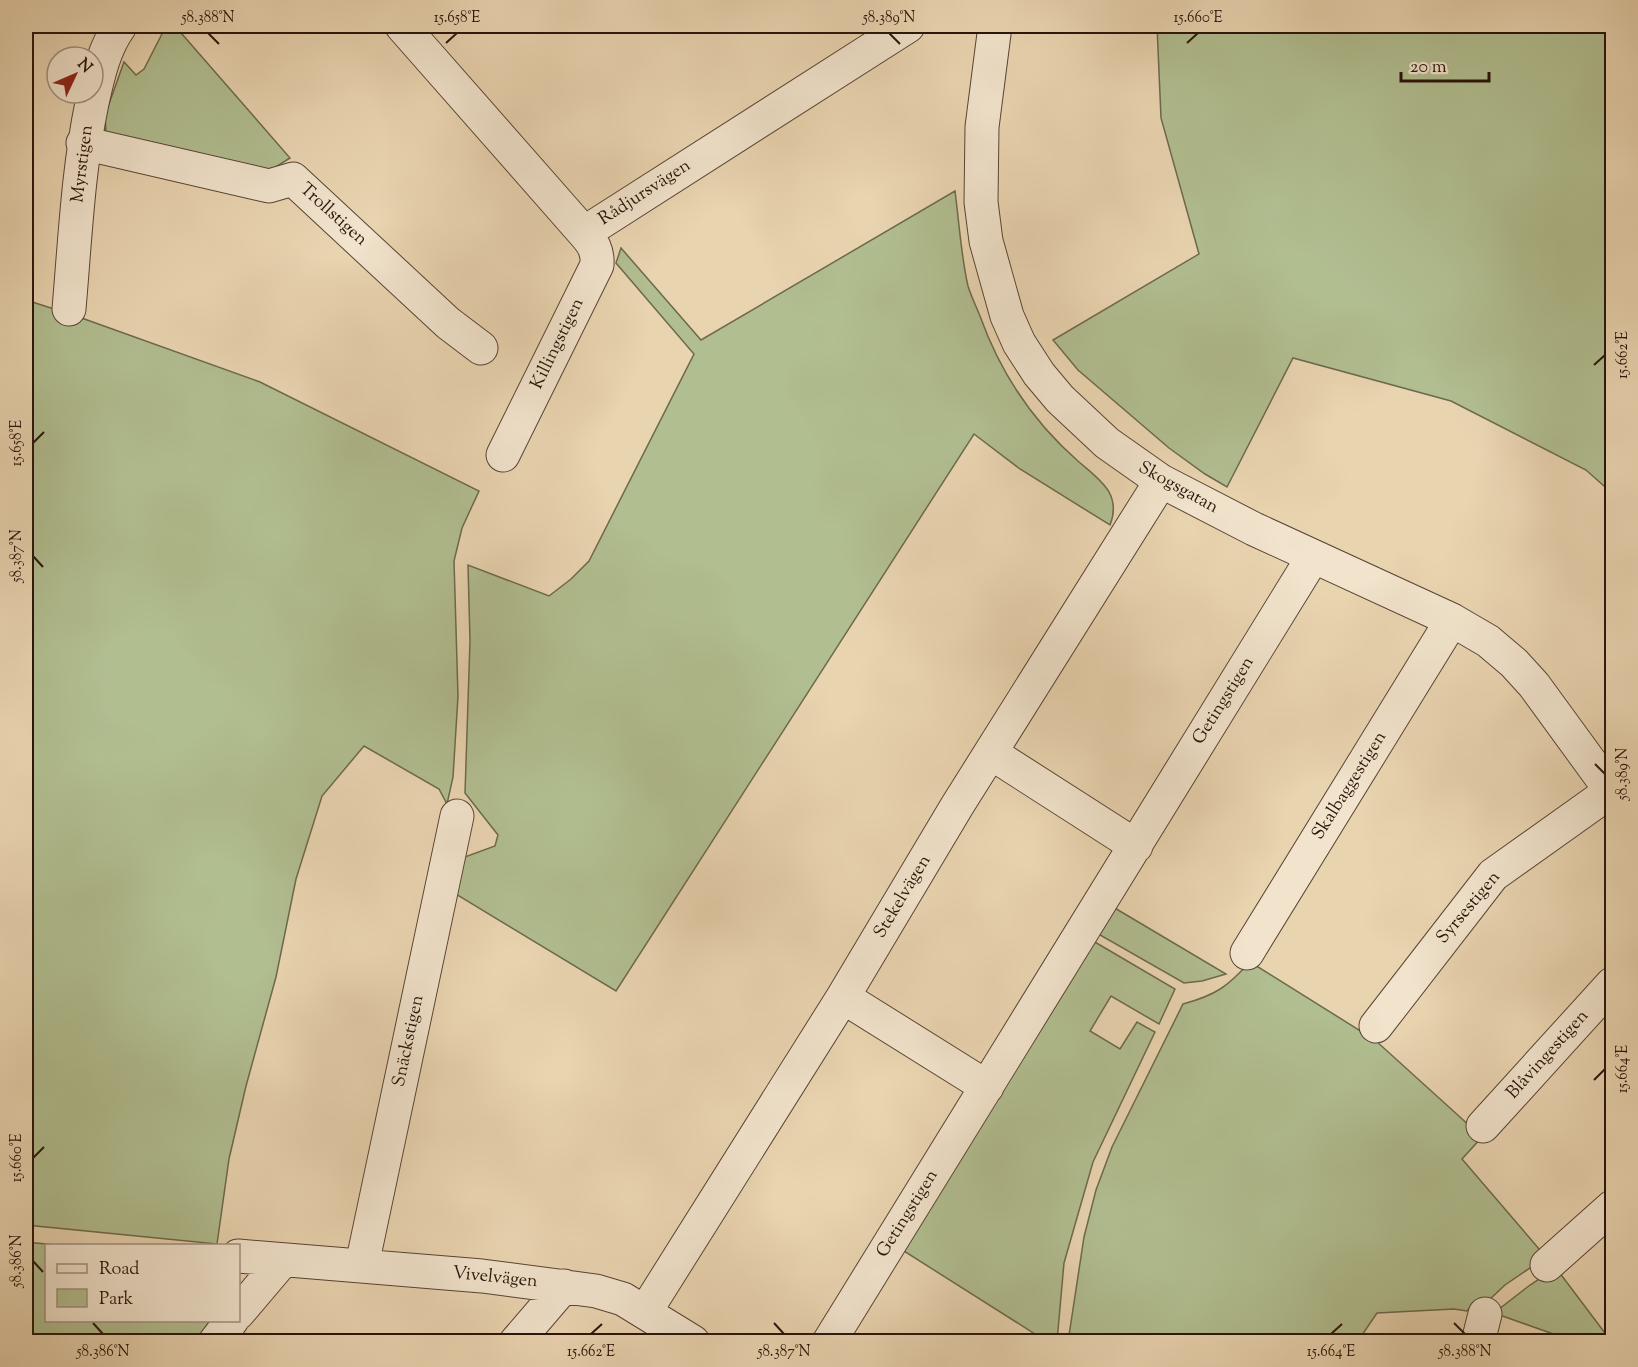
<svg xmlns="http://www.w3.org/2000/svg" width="1638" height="1367" viewBox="0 0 1638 1367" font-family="'Sorts Mill Goudy',serif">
  <rect width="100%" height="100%" fill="#e9d4b0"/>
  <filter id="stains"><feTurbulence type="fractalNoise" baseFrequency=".00333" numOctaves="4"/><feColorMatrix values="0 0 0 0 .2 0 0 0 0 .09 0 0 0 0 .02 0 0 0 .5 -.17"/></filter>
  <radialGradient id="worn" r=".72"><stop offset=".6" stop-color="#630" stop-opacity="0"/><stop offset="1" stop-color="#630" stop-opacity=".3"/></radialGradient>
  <path fill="#b1be90" stroke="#6d694d" stroke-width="1.5" d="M163,26H175L290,158L260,177L106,132L105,115L124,62L136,75L144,69L165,28Z
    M1157,26H1612V493L1586,470L1451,401L1293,358L1227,487L1205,474L1169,448L1078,370L1053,340L1199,254L1161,118Z
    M955,191C959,221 961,256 968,286C971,296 976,306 980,316C1000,372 1033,422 1079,462C1100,480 1122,494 1110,525L1020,469L974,434L616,991L454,893L462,858L495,846L498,835L465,793L470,641L468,565L549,596L571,579L589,561L694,354L616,263L621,248L701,340Z
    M26,300L76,316L260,382L479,491L462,528L454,561L458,696L453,777L447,804L439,789L364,746L322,796L296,879L276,977L246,1086L229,1159L217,1244L26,1225Z
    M1108,904L1226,974L1202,981L1184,983L1093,931Z
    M1088,938L1175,989L1159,1024L1111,996L1090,1031L1120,1049L1137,1022L1155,1032L1093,1162L1064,1263L1057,1341H1033L1035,1334L896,1246Z
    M1250,962L1375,1040L1482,1137L1462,1159L1546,1257L1505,1285L1490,1299L1472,1305L1467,1311L1454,1309L1377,1313L1358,1341L1068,1342L1084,1237L1096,1190L1112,1147L1183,1004C1216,995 1227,987 1250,962Z
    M26,1242L56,1245L46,1246V1320L218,1321L200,1341L26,1342Z
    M1556,1268L1611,1341H1573L1494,1313L1530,1285Z"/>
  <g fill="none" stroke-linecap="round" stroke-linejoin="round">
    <g stroke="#594434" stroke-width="35">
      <path id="minor" d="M402,26L584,233C593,243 598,251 597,265L503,455
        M995,26L982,127L981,202L986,241L1007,316L1019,343L1039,374L1060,399L1107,443L1161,481L1254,529L1452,620L1488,641L1514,663L1534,685L1612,792
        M83,143L269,186L293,179L448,323L481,348
        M584,233L908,26
        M69,309C75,240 78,170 92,103C98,76 104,48 120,26
        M991,753L1136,846
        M1247,953L1452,620
        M843,997L987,1087
        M1376,1026L1493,875L1611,791
        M1483,1126L1612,984
        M238,1256L482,1276L596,1291L623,1299L693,1342
        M362,1265L457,816
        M1547,1265L1612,1207
        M645,1312L843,997L957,806L1161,481
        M238,1313L283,1260
        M215,1342L232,1320
        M516,1342L564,1286
        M829,1342L1313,557
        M1478,1342L1485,1314"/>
    </g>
    <use href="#minor" stroke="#f1e3cc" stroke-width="33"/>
  </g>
  <path fill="none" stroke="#29140a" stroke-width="2" d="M208,33L219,44M889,33L900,44M446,43L457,33M1187,43L1198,33M1594,365L1605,355M33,443L44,432M33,556L43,567M1595,764L1605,774M1594,1080L1605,1069M33,1158L44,1147M33,1261L43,1272M93,1323L103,1334M774,1323L784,1334M1454,1323L1465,1334M591,1334L602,1324M1331,1334L1342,1324"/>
  <g text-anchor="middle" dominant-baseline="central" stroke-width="5" stroke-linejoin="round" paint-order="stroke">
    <g font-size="18" fill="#29140a" stroke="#f1e3cc">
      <text transform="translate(83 164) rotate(-83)">Myrstigen</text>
      <text transform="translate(645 193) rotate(-33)">Rådjursvägen</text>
      <text transform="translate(333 215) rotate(42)">Trollstigen</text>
      <text transform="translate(558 344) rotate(-64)">Killingstigen</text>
      <text transform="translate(1178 488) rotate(29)">Skogsgatan</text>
      <text transform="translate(1224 701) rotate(-58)">Getingstigen</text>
      <text transform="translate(1350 786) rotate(-58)">Skalbaggestigen</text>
      <text transform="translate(903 897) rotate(-59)">Stekelvägen</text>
      <text transform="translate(1469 908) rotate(-50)">Syrsestigen</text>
      <text transform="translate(409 1041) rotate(-78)">Snäckstigen</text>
      <text transform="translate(1548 1055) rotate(-48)">Blåvingestigen</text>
      <text transform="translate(908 1214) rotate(-58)">Getingstigen</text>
      <text transform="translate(495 1278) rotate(6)">Vivelvägen</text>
    </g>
  </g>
  <rect width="1638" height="1367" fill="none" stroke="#e9d4b0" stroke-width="66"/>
  <rect x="45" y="1244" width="195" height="78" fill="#f1e3cc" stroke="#a1907e" stroke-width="1.5"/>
  <rect x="57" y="1264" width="30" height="9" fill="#f1e3cc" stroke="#a1907e" stroke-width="1.5"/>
  <text x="99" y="1274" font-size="18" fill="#29140a">Road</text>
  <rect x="57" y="1289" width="30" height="18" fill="#b1be90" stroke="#a1907e" stroke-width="1.5"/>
  <text x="99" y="1304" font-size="18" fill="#29140a">Park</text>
  <g transform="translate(75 75) rotate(46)"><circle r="28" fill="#f1e3cc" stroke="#a1907e" stroke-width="1.5"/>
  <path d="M0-4.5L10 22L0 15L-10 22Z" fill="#8f2418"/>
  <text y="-9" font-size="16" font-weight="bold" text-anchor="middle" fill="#29140a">N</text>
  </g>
  <path d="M1401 72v9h88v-9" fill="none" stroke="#29140a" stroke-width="3"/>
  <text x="1410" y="72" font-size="18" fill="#29140a" stroke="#f1e3cc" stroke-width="4.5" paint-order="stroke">20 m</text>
  <rect x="33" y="33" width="1572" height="1301" fill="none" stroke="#29140a" stroke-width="2"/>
  <g font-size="15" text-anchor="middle" fill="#29140a">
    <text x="208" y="22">58.388°N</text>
    <text x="457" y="22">15.658°E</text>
    <text x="889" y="22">58.389°N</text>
    <text x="1198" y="22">15.660°E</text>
    <text transform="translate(1622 355) rotate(-90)" y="5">15.662°E</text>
    <text transform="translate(16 443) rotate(-90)" y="5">15.658°E</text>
    <text transform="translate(16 556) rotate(-90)" y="5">58.387°N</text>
    <text transform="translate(1622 774) rotate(-90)" y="5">58.389°N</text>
    <text transform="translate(1622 1069) rotate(-90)" y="5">15.664°E</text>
    <text transform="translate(16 1158) rotate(-90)" y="5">15.660°E</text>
    <text transform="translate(16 1261) rotate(-90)" y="5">58.386°N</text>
    <text x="103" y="1356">58.386°N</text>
    <text x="591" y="1356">15.662°E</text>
    <text x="784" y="1356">58.387°N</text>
    <text x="1331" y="1356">15.664°E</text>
    <text x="1465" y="1356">58.388°N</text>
  </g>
  <rect width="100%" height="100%" filter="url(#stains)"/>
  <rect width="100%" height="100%" fill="url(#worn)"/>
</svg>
